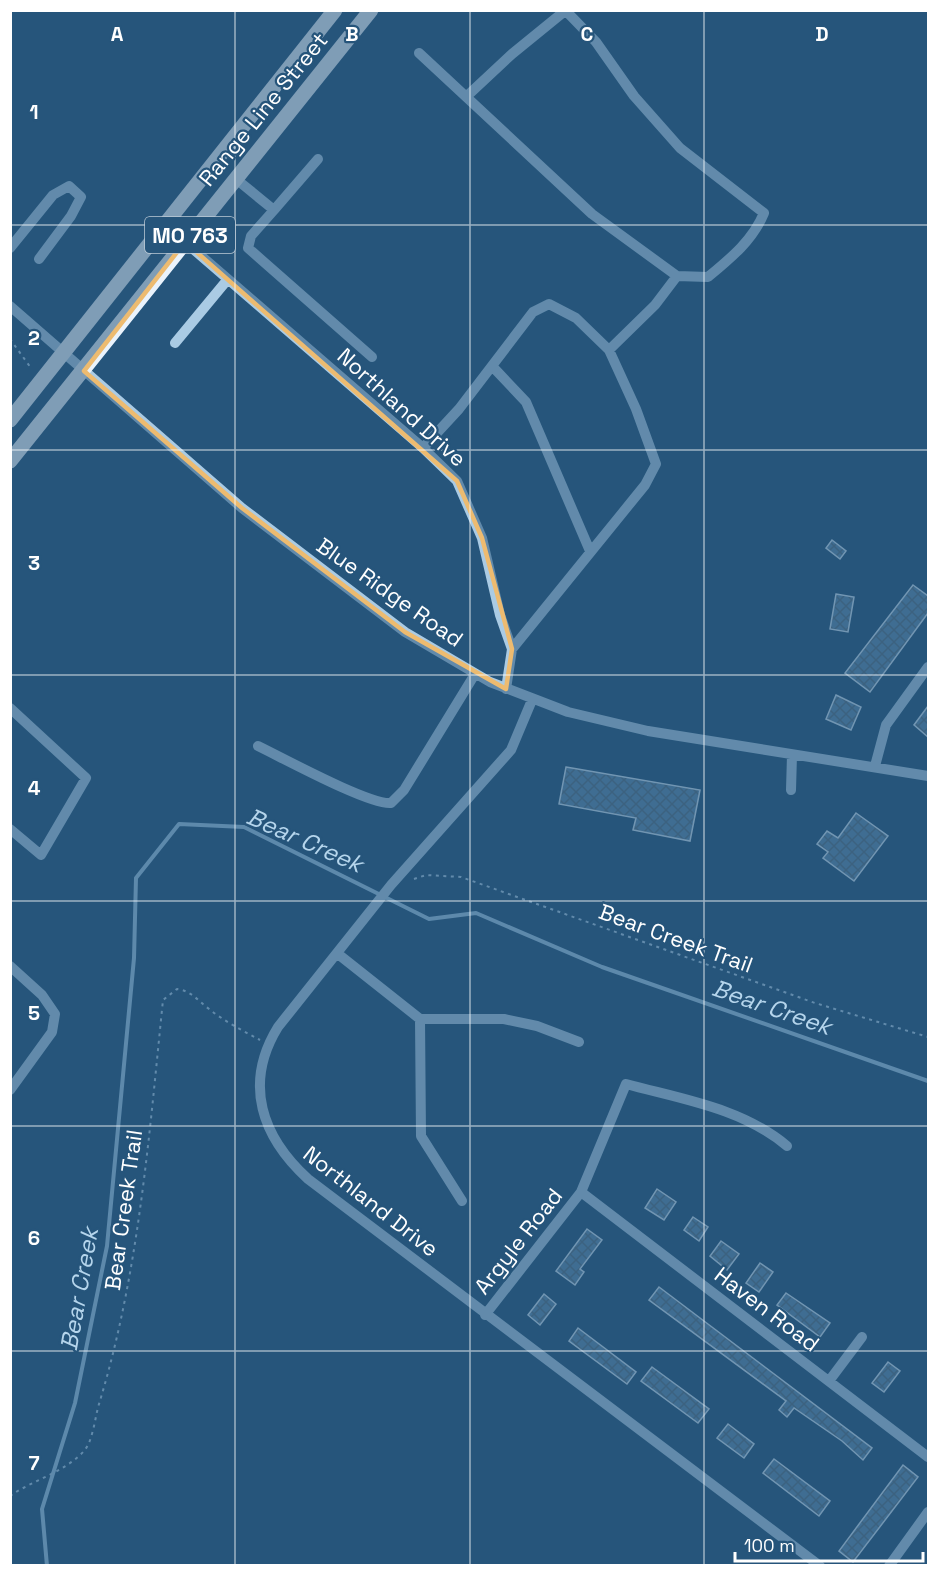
<svg xmlns="http://www.w3.org/2000/svg" width="939" height="1576" viewBox="0 0 939 1576" font-family="'Space Grotesk',sans-serif">
  <defs>
    <pattern id="building-cross-hatch" width="8" height="8" patternUnits="userSpaceOnUse" patternTransform="scale(1.5)"><rect width="8" height="8" fill="#5e8aad"/><path d="M0 0l8 8M0 8l8-8" fill="none" stroke="#577186"/></pattern>
  </defs>
  <rect width="100%" height="100%" fill="#26557b"/>
  <g fill="none" stroke-linecap="round" stroke-linejoin="round">
    <path stroke="#9fc7e5" stroke-width="4" d="M47,1566L42,1509L75,1403L107,1246L134,958L136,878L179,824L244,827L429,919L476,913L602,967L928,1081"/>
  </g>
  <path fill="url(#building-cross-hatch)" stroke="#cde3f4" stroke-width="1.5" d="M832,540L846,551L840,559L826,548Z
    M913,585L928,596V613L870,692L845,673Z
    M836,594L854,597L848,632L830,629Z
    M836,695L861,707L851,730L826,719Z
    M928,706V737L914,725Z
    M566,767L700,790L690,841L633,830L636,818L559,804Z
    M856,813L888,836L854,881L823,858L828,852L817,844L827,831L838,838Z
    M657,1189L676,1202L664,1220L645,1208Z
    M693,1217L708,1227L699,1241L684,1230Z
    M587,1229L602,1240L580,1269L584,1272L575,1285L556,1271Z
    M721,1241L739,1254L727,1270L710,1256Z
    M760,1263L773,1272L759,1292L746,1283Z
    M659,1287L872,1448L863,1460L842,1441L794,1408L787,1417L779,1410L786,1401L649,1300Z
    M786,1293L830,1323L820,1337L777,1305Z
    M544,1294L556,1304L540,1325L528,1315Z
    M578,1328L636,1372L627,1384L569,1341Z
    M888,1362L900,1371L884,1392L872,1383Z
    M652,1367L709,1409L698,1423L641,1381Z
    M728,1424L754,1444L744,1458L717,1438Z
    M774,1459L830,1501L819,1516L763,1473Z
    M903,1465L918,1477L853,1562L839,1551Z"/>
  <g fill="none" stroke-linecap="round" stroke-linejoin="round">
    <path stroke="#aacbe4" stroke-width="2" stroke-dasharray="3 4.5" stroke-linecap="butt" d="M10,339L31,368
      M414,879L426,875L461,877L815,1003L928,1037
      M10,1496C33,1480 65,1472 84,1451C93,1441 95,1417 99,1404C139,1273 149,1136 163,1000L177,989C192,991 198,1001 209,1009C224,1021 243,1031 260,1040"/>
    <path stroke="#aacbe4" stroke-width="10" d="M566,11L596,42L634,96L680,148L764,213C753,240 731,258 708,277L677,276
      M419,53L592,214L677,276L655,305L609,350
      M467,96L512,54L566,10
      M236,179L274,210L318,159
      M274,210L251,236L248,248L372,357
      M185,242L423,448L457,481L482,538L500,615L512,649L506,689
      M10,248L53,195L69,186L81,197L71,216L39,259
      M10,306L242,508L405,632L490,682L568,712L648,731L928,776
      M175,343L228,279
      M492,366L526,402L590,551
      M423,448L459,409L533,312L549,304L576,318L609,350L636,409L656,464L645,485L512,649
      M532,700L511,750L391,885L278,1027C243,1084 262,1137 308,1179L820,1566
      M10,708L86,778L41,855L10,829
      M258,746C283,758 369,805 391,803L404,790L475,674
      M875,766L886,725L928,667
      M791,790L792,755
      M338,954L420,1019H504L537,1026L579,1042
      M10,966L42,995L55,1014L52,1032L10,1090
      M420,1019L421,1136L462,1201
      M581,1192L928,1457
      M485,1315L581,1192L626,1084C681,1099 742,1108 787,1146
      M829,1381L862,1337
      M889,1566L928,1512"/>
    <path stroke="#eaf3fc" stroke-width="15" d="M10,420L335,10
      M10,461L371,10"/>
  </g>
  <path d="M0 0H939V1576H0ZM185,242L457,481L482,538L512,649L506,689L405,632L242,508L84,371Z" fill="#26557b" fill-opacity=".55" fill-rule="evenodd"/>
  <path fill="none" stroke="#edbb70" stroke-width="4.5" stroke-linejoin="round" d="M185,242L457,481L482,538L512,649L506,689L405,632L242,508L84,371Z"/>
  <path fill="none" stroke="#fff" stroke-width="1.5" stroke-opacity="0.55" d="M235,10V1566M470,10V1566M704,10V1566M10,225H928M10,450H928M10,675H928M10,901H928M10,1126H928M10,1351H928"/>
  <g text-anchor="middle" dominant-baseline="central" stroke-width="4.5" stroke-linejoin="round" paint-order="stroke">
    <rect fill="#26557b" stroke="#beccd7" stroke-width="1.5" x="145" y="217" width="90" height="36" rx="4.5"/>
    <g font-size="21" font-weight="bold" fill="#fff">
      <text x="190" y="235">MO 763</text>
    </g>
    <g font-size="22" fill="#fff" stroke="#26557b">
      <text transform="translate(263 109) rotate(-51)">Range Line Street</text>
      <text transform="translate(402 407) rotate(42)">Northland Drive</text>
      <text transform="translate(390 592) rotate(35)">Blue Ridge Road</text>
      <text transform="translate(676 938) rotate(20)">Bear Creek Trail</text>
      <text transform="translate(371 1201) rotate(38)">Northland Drive</text>
      <text transform="translate(123 1210) rotate(-82)">Bear Creek Trail</text>
      <text transform="translate(518 1241) rotate(-52)">Argyle Road</text>
      <text transform="translate(767 1309) rotate(37)">Haven Road</text>
    </g>
    <g font-size="24" font-style="italic" fill="#b5d5ec" stroke="#26557b">
      <text transform="translate(305 840) rotate(24)">Bear Creek</text>
      <text transform="translate(772 1007) rotate(19)">Bear Creek</text>
      <text transform="translate(79 1289) rotate(-80)">Bear Creek</text>
    </g>
  </g>
  <g font-size="20" text-anchor="middle" font-weight="bold" fill="#fff" stroke="#26557b" stroke-width="4.5" stroke-linejoin="round" paint-order="stroke">
    <text x="117" y="41">A</text>
    <text x="352" y="41">B</text>
    <text x="587" y="41">C</text>
    <text x="822" y="41">D</text>
    <text x="34" y="119">1</text>
    <text x="34" y="345">2</text>
    <text x="34" y="570">3</text>
    <text x="34" y="795">4</text>
    <text x="34" y="1020">5</text>
    <text x="34" y="1245">6</text>
    <text x="34" y="1470">7</text>
  </g>
  <rect width="939" height="1576" fill="none" stroke="#ffffff" stroke-width="24"/>
  <path d="M735 1552v9h188v-9" fill="none" stroke="#ffffff" stroke-width="3"/>
  <text x="744" y="1552" font-size="18" fill="#ffffff" stroke="#26557b" stroke-width="4.5" paint-order="stroke">100 m</text>
</svg>
